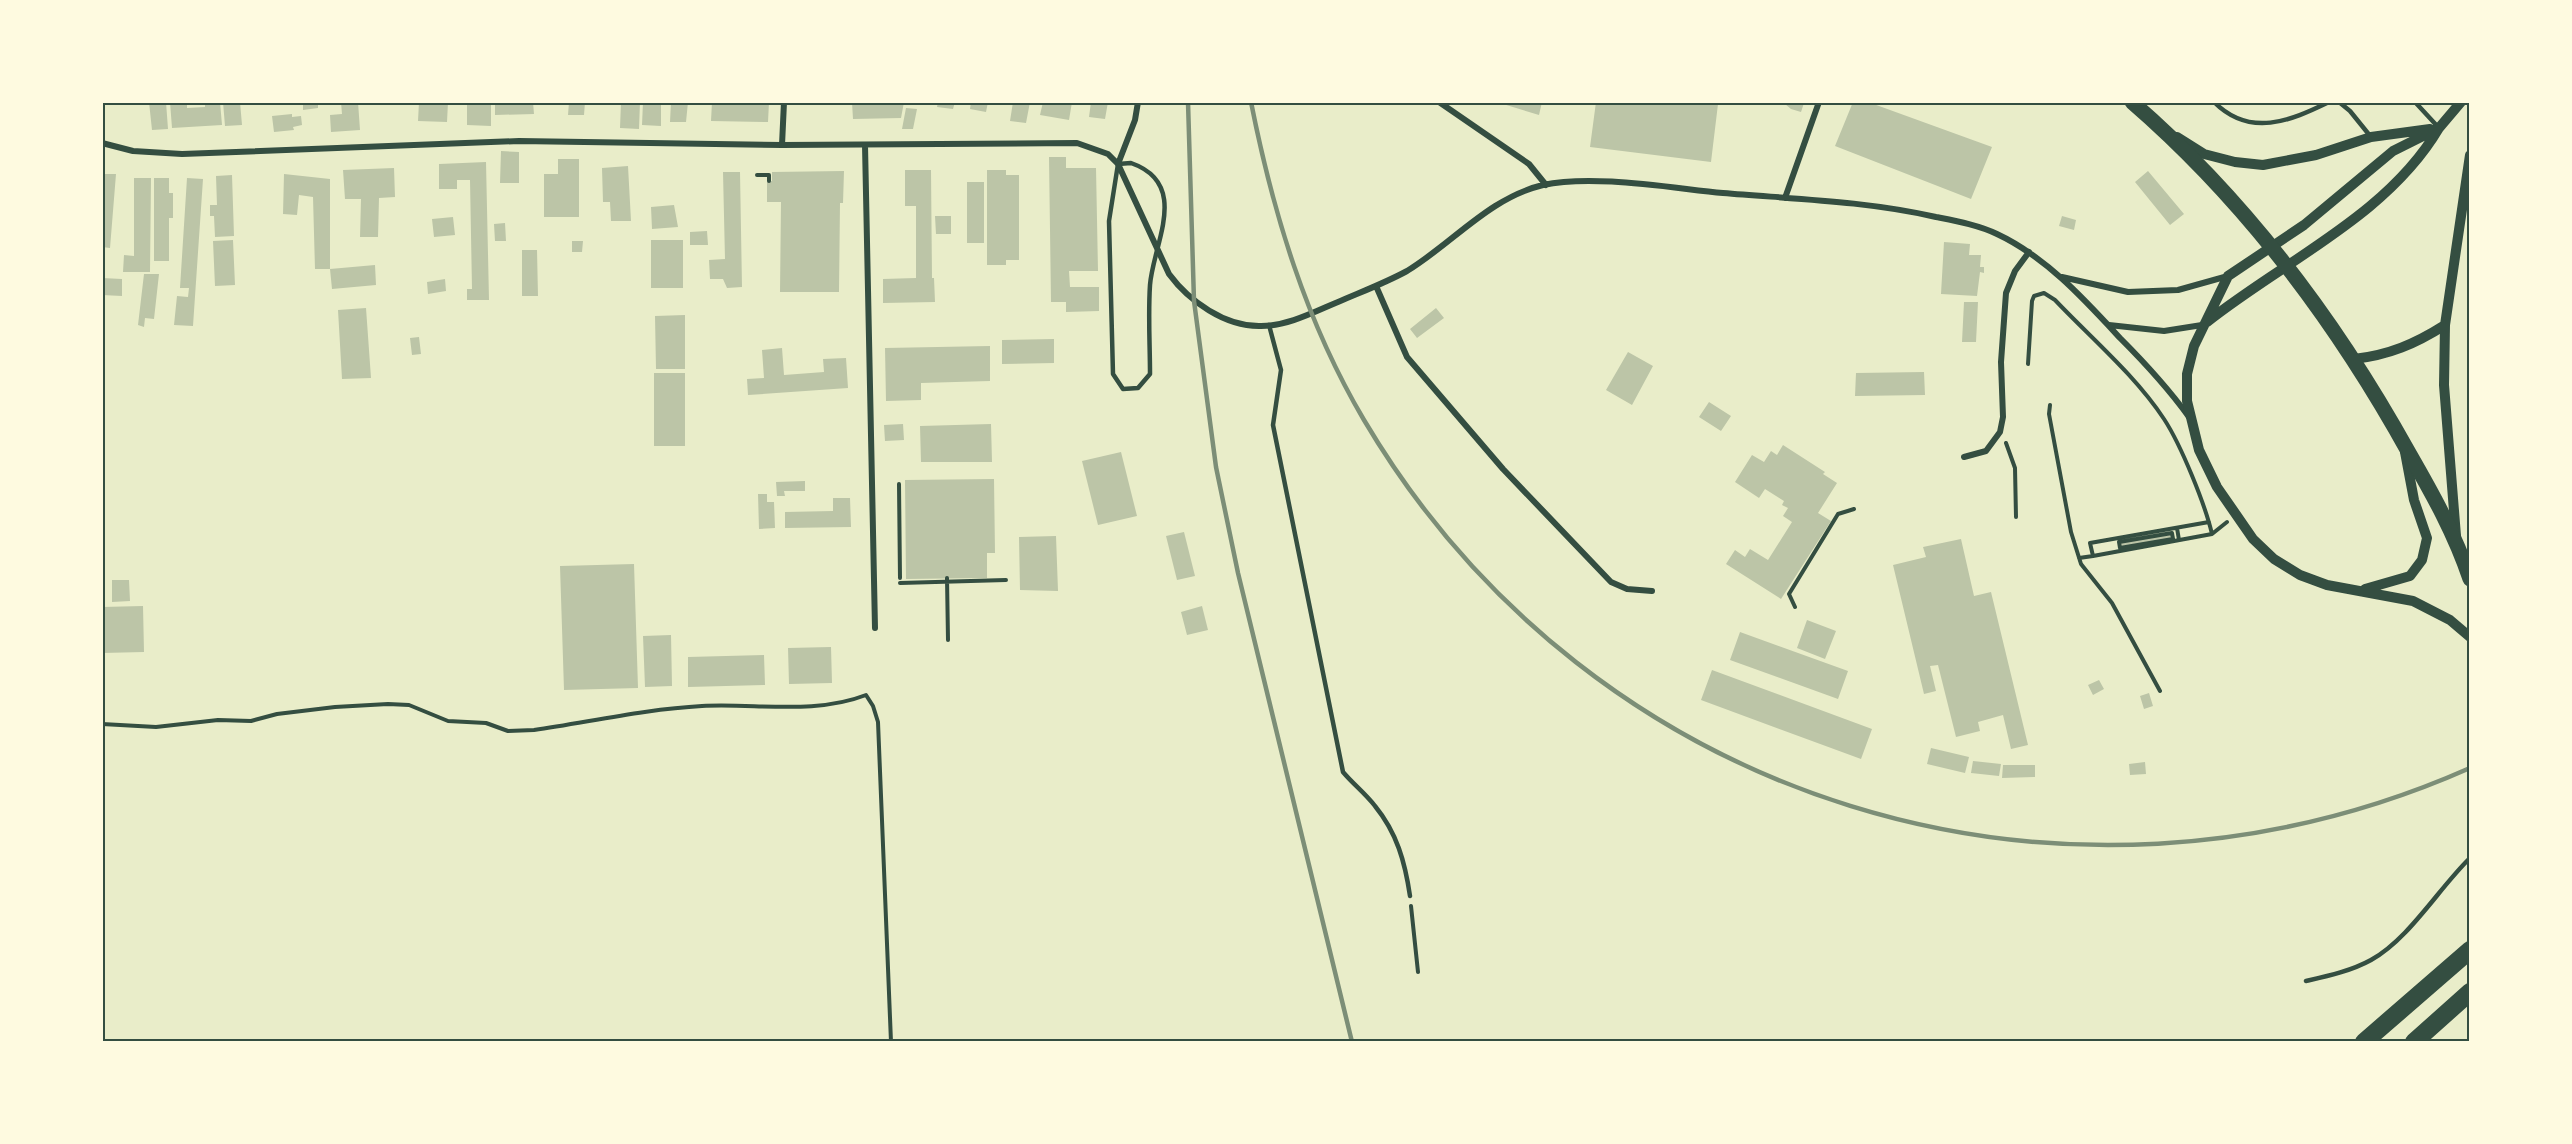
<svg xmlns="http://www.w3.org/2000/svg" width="2572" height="1144" viewBox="0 0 2572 1144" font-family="Cabin,sans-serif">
  <rect width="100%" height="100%" fill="#e9edc9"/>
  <path fill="#bcc5a7" d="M149,102H166L168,129L152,130Z
    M170,102H187V108L205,107V102H220L222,125L172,128Z
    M223,102H240L242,125L225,126Z
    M303,102H318V108L303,110Z
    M341,102H358L360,130L331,132L330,115L342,114Z
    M419,102H448L447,122L418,121Z
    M467,102H491V126L467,125Z
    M495,102H533L534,114L495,115Z
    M569,102H585L584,115H568Z
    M621,102H640L639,129L620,128Z
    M643,102H661V126L642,125Z
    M671,102H688L686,122H670Z
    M712,102H769L768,122L711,121Z
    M852,102H904L901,118L853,119Z
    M938,102H955L953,109L937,107Z
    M971,102H988L986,112L970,109Z
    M1013,102H1030L1026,123L1010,121Z
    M1043,102H1072L1069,120L1040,115Z
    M1091,102H1108L1105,119L1089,117Z
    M1503,102H1542L1539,115L1503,104Z
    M1596,102L1718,104L1711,162L1590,147Z
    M1787,102L1804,103L1801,112L1791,109L1785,104Z
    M1853,102H1868L1992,147L1971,199L1835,146Z
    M906,108L917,109L913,129H902Z
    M292,114V117L301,116L302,125L293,127L294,130L274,132L272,116Z
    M501,151L519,152V183H500Z
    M1049,157H1066V168H1096L1098,271H1069L1070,287H1099V311L1066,312V302H1051Z
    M558,159H579V217H544V174H558Z
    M486,162L489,300H467V289H472L470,180H457V189H439V164Z
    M628,166L631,221H611L610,202H603L602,168Z
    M394,168L395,197L379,198L378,237H360L361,199H345L343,170Z
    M905,170H931L932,278H934L935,302L883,303V279L916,278V206H905Z
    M987,170H1006V175H1019V260H1006V265H987Z
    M844,171L843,203H840L839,292H780L781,202H767V181H772V172Z
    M2148,171L2184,214L2170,225L2135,182Z
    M723,172H740L742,287L727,288L723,279H710L709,260L725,259Z
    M102,174H116L110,248L102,247Z
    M284,174L330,179V269H315L313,197L299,195L297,215L283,214Z
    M232,175L234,236L215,237L214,216H210V205H217L216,176Z
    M134,178H151L150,272H123L124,255L134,256Z
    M154,178H169V193H173V218H169V261H154Z
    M187,178L203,179L193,326L174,325L177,296L188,297L189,288H180Z
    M967,182H984V243H967Z
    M674,205L678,227L652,229L651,207Z
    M935,216H951V234H936Z
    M2062,216L2076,220L2074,230L2059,226Z
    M453,217L455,235L434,237L432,219Z
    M505,223L506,241H495L494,224Z
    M707,231L708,245H690V232Z
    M233,240L235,285L215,286L213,241Z
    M651,240H683V288H651Z
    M572,241H583L582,252H572Z
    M1944,242L1970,244L1969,255H1981L1980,267H1984V273L1980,272L1977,296L1941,294Z
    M522,250H537L538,296H522Z
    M375,265L376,285L332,289L330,269Z
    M144,274H159L154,319L145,318L144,327L138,325Z
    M102,278L122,279V296L102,295Z
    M445,279L446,291L428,294L427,282Z
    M1964,302H1978L1976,342H1962Z
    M366,308L371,378L342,379L338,310Z
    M1436,308L1444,318L1417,338L1410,329Z
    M685,315V369H656L655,316Z
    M419,337L421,354L412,355L410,338Z
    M1054,339V363L1002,364V340Z
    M990,346V381L921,383V400L886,401L885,348Z
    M782,348L784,375L824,372L823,359L846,358L848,388L748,395L747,379L764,378L762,350Z
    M1628,352L1653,366L1632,405L1606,390Z
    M1924,372L1925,395L1855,396L1856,373Z
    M654,373H685V446H654Z
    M1709,402L1731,416L1721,431L1699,417Z
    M903,424L904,440L885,441L884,425Z
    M991,424L992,462H921L920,426Z
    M1783,445L1825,472L1823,474L1837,483L1818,513L1831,521L1781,599L1726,564L1735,550L1745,557L1750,549L1768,560L1792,522L1783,516L1788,508L1782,505L1784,501L1765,489L1759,498L1735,482L1752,455L1764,462L1771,451L1777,455Z
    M1121,452L1137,516L1098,525L1082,461Z
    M994,479L995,553H987V578L906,579L905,480Z
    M805,481V491H784L785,496H777L776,482Z
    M758,494H767V502H774L775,528L759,529Z
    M833,498H850L851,527L785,528V512L833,511Z
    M2173,531L2175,540L2119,549L2118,541Z
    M1184,532L1195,576L1177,580L1166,536Z
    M1056,536L1058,591L1020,590L1019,537Z
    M1961,539L1974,596L1991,592L2028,745L2011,749L2003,715L1978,722L1980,731L1956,737L1938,665L1930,666L1936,691L1924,694L1893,565L1926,557L1923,547Z
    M634,564L638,688L564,690L560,566Z
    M112,580H129L130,601L112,602Z
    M143,606L144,652L102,653V607Z
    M1202,606L1208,630L1187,635L1181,612Z
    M1807,620L1836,631L1825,659L1797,648Z
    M1740,632L1848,671L1838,699L1730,660Z
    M671,635L672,686L645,687L643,636Z
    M831,647L832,683L789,684L788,648Z
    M764,655L765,685L688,687V657Z
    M1712,670L1872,729L1861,759L1701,700Z
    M2099,680L2104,689L2093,695L2088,685Z
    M2149,693L2153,706L2144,709L2140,696Z
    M1931,748L1969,757L1965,773L1927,764Z
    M1973,761L2001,764L1999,776L1971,773Z
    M2145,762L2146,774L2130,775L2129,764Z
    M2003,765H2035V777L2002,778Z"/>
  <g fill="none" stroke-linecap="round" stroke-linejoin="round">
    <path stroke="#344e41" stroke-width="4" d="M757,175H769V181
      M2028,364L2032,301L2034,296L2044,293L2055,300C2091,338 2135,375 2164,419C2181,445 2205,504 2212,534
      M2050,405L2049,414L2071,532L2081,564L2112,603L2160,691
      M2006,443L2015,468L2016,517
      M899,484L900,578
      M2209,522L2090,543L2093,556L2212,534L2227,522
      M2177,528L2179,540
      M2172,533L2173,539L2120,548L2119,542Z
      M2079,558L2093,556
      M947,578L948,640
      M900,583L1006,580
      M1795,607L1789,594L1838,514L1854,509
      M102,724L156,727L218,720L251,721L277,714L335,707L388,704L409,705L448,721L486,723L508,731L534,730C589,722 646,709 702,706C755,703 815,715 866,695L873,706L878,722L891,1042
      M1411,906L1418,972"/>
    <path stroke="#344e41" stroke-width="4.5" d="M2214,102C2250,138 2290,121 2329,102
      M2339,102L2350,111L2371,137
      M2415,102L2439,128
      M1131,163C1191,184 1153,244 1150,285C1148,315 1150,345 1150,374L1138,388L1123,389L1113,374L1109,221L1118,164Z
      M1269,325L1281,370L1273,425L1343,772C1353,784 1365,793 1375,806C1397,833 1405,862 1410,896
      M2306,981C2328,976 2351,971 2371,960C2409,939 2439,888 2470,858"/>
    <path stroke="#344e41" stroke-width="6" d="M1439,102L1529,164L1546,185
      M102,143L133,151L182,154L519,141L782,145L1077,143L1108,154L1118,164L1169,274C1189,301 1225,327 1261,326C1288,326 1314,312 1338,302C1361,292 1385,283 1407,271C1453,243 1489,198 1543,185C1593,174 1671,188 1723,193C1794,199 1866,201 1936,217C1956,221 1978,225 1997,234C2046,257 2084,299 2120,338C2145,363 2168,388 2189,417
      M782,145L784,102
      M865,145L875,628
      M1118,164L1135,120L1138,102
      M1785,198L1819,102
      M2062,277L2128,292L2178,290L2228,276
      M1376,286L1407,357L1503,469L1611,582L1627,589L1652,591
      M2109,325L2164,331L2202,325
      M1964,457L1986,451L2000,432L2003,417L2001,362L2006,293L2015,271L2029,252"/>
    <path stroke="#344e41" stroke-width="10" d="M2461,102L2439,128L2393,151L2304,225L2228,276L2194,346L2187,374V401L2199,450L2217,487L2253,539L2274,559L2300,575L2327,585L2413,601L2450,620L2470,637
      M2177,137L2204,154L2235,162L2263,165L2316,155L2371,137L2430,129
      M2207,322C2285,260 2387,216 2439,128
      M2354,359C2389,355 2415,344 2445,325
      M2456,536L2444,385L2445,325L2470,155
      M2365,589L2410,576L2422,560L2427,538L2414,500L2405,452"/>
    <path stroke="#344e41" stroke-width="15" d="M2132,102C2245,200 2337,323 2409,453C2432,493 2455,534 2470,579"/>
    <path stroke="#344e41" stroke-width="18" d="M2364,1042L2470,950
      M2414,1042L2470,992"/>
    <path stroke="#7c8e77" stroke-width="4.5" d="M1188,102L1194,301L1216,467L1238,573L1352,1042
      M1251,102C1273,213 1306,322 1364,420C1592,805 2064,948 2470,768"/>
  </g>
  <rect width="2572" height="1144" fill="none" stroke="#fefae0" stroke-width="207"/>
  <rect x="104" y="104" width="2364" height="936" fill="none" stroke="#344e41" stroke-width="2"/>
</svg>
